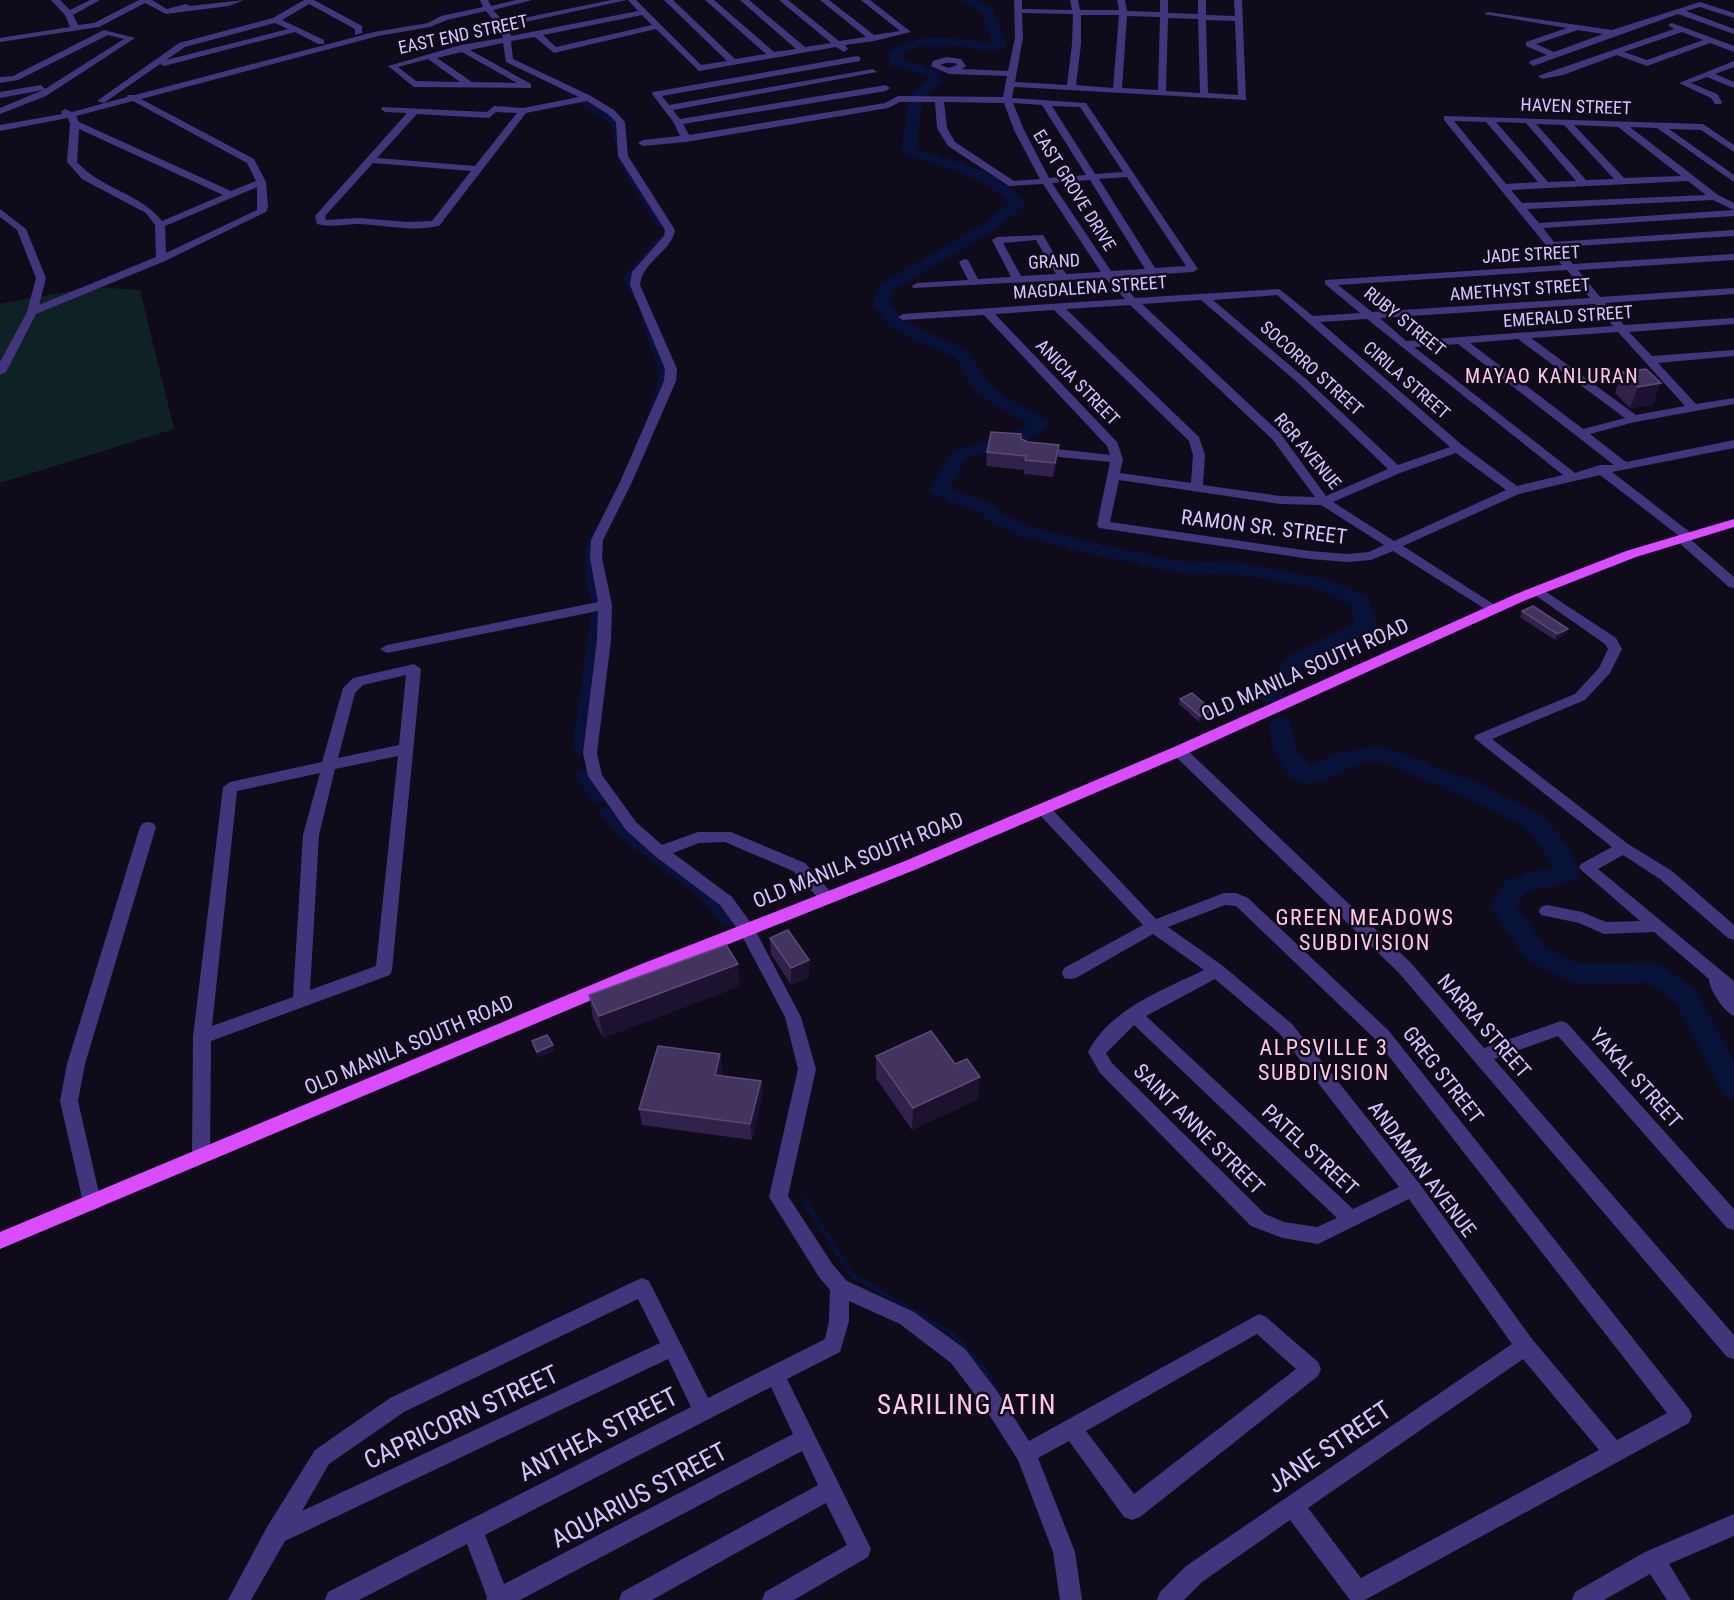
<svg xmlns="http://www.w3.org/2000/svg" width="1734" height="1600" viewBox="0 0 1734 1600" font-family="'Roboto Condensed',sans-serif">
  <rect width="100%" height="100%" fill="#100b1b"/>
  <path fill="#0e2225" d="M93,287L140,290L174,429L0,483V304Z"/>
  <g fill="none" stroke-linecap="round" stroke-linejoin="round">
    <path stroke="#081138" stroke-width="4.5" d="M804,1200L852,1275L953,1334L984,1369L995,1389"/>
    <path fill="#081138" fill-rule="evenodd" d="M566,90H572L617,120L628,166L664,224L663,226H657L620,166L610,123L566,94Z
      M662,234L670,236L633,277L643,299L635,301L623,277Z
      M646,317L651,320L670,374L656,417L651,420L646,417L660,374L641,320Z
      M598,526L604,529C593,555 597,576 603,603L597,607L591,603C585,576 581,555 592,529Z
      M597,610L603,614L586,751L579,756L572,751L591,614Z
      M582,769L587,771L603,797L605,800L603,803H593L575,774Z
      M605,806L610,808L619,820L643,841L709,888L732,918L734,922L732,926H722L699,896L620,838L598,811Z"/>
    <path fill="#081138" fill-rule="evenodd" d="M961,0H977L992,7L1007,46L995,52L961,46L917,47L902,55V60L936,70L943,81L924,96L916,149C953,161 1002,170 1026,204L995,230L894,290L890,304L900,317L922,330L968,350L984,378L1005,397L1047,419L1049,423L1036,436L966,459L950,487L995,505L1004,514L1033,527L1094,543L1180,561L1242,563L1324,578L1368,596L1377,626L1374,631C1355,640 1318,655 1303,667C1288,679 1283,708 1260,701L1257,696L1287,657L1355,623L1351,605L1318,589L1242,575L1180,573L1085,553L1019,535L990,522L981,513L932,494L929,490L952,451L1022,428L1028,424L993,405L971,385L955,357L910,338L888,325L872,304L881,283L983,224L1009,203C983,175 938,166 903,154L901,151L910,94L928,80L926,76L890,65L888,53C910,29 964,39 992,43L981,12Z
      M1280,716L1288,719L1291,724L1295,746L1309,766L1338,753L1379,745L1481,784L1543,816L1568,846L1580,873L1576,880L1525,893L1517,906L1546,948L1579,964L1654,963L1663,966L1695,989L1734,1061V1100L1724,1096L1676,1003L1649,983L1576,984L1528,962L1490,906L1507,879L1552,867C1547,853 1538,841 1527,830C1520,823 1508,819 1499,814C1468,798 1436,784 1402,771C1395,768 1385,762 1377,761C1351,760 1328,787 1303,783C1283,779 1262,735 1272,719Z"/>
    <path fill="#43357b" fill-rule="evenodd" d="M51,0H60L70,10L90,0H100L73,15L78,25L94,23L139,0H152L167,9L186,4L190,6L244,0L229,6L166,14L145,3L99,27L0,42V38L70,27L65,15Z
      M304,0H314L362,26V33L355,35V29L309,4L282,20L324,40V44H318L295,32L164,66L160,64L104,103L97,101L179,43L273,18ZM275,23L288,29L166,60L185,47Z
      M480,0H488L491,6L517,0H532L493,10L504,22L611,0H627L507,26L511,36L638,11L628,0H636L701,65L727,61L664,0H673L735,59L766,54L705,0H714L774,52L796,49L740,0H749L805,47L831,43L779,0H788L839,41L866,37L820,0H829L874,35L900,31L861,0H870L911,32L874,41L845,45L848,49L844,52L836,47L699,71L656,29L554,53L535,37L511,41L513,59L591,96L614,110L625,122L628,156L675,230C672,252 642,261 640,285L677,369L676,381L632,482L603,540L602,558L612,605L611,640L597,753L602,775L636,822L662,845L698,832H731L805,863L835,897L833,901H821L793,871L725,842L699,843L673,853L732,897L753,926L801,1017L816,1069L788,1196L833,1265L847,1281L914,1312L965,1349L997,1391L1029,1441L1259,1314L1266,1317L1318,1362L1321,1369L1318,1376L1140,1517L1132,1520L1124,1517L1069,1441L1038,1458L1075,1552L1082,1600H1060L1053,1552L1018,1460L983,1405L951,1363L900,1324L849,1301V1321L840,1352L787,1379L871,1549L868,1557L794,1600H762L765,1592L847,1545L826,1503L652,1600H619L622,1592L818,1485L802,1451L520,1600H486L487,1597L467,1544L359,1600H325L328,1592L691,1407L668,1359L285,1541L251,1600H228L267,1527L315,1450L390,1398L635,1281L642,1278L649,1281L708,1398L825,1339L829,1321L830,1290L819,1277L769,1197L798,1069L785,1017L741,934L720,905L655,856L626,830L588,776L583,753L597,640L598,611L387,653L380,649L387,645L598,602L590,558L591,540L620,482L664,381L665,369L630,285L632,272L664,236L665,230L618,156L616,122L608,114L587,101L526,113L439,226C412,232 386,225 359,224C344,224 332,228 317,224L315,216L407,113L385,112L381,109L382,107L487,112L494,106L523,108L579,97L506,62L503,43L470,50L531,84V88L414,87L388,66L461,45L503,38L499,27L486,11L447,20L430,27L378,36L141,99L254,159L266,182L268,207L266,212L165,261L36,314L6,372L0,375V362L27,312L36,278L17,230L0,217V209L26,229L46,278L39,305L156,257L155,225L146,213L82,179L67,162L70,124L68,118L0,131V125L62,114L61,112L65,109L72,112L127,97L128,95H135L374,32L428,23L441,16L483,7ZM642,15L652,25L556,47L543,35ZM462,52L517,83L472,82L437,58ZM428,59L460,82L416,81L398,67ZM133,101L247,163L256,181L231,191L79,122L76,116ZM496,112L517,113L475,166L377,158L417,114L489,118ZM79,129L223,195L162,221C140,193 101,189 77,162ZM373,163L471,171L432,221L407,222L359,218L326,220L325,216ZM257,187V210L166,253L165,226ZM638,1299L660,1343L302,1511L329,1464L404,1412ZM1257,1334L1296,1369L1134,1494L1086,1431ZM771,1387L793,1434L504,1584L485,1535Z
      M1014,0H1022V9L1072,10L1070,0H1078L1080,10H1119L1117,0H1125L1127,11L1160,12V0H1168V13L1198,14V0H1206V15L1235,16L1234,0H1242L1246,100L1014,87L1012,98L1086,103L1198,269L1193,272L1116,277L1135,298L1279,289L1313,316L1360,313L1325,284V280L1562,265L1444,120V116L1703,124L1734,145V152L1701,130L1669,129L1734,175V182L1657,128L1630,127L1718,195L1734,203V210L1713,200L1527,209L1539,223L1734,210V216L1543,228L1554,242L1734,230V236L1559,247L1573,264L1734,254V260L1578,270L1600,297L1734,288V294L1605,303L1624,325L1734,318V324L1629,332L1652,356L1734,350V356L1658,363L1696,404L1734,398V404L1635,422L1590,434L1626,462L1734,440V448L1612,472L1691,533L1693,536L1690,539L1734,577V588L1729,587L1677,541L1675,538L1678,535L1600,475L1519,494L1403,546L1498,607L1500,610L1493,614L1393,551L1371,560L1348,562L1310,559L1099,528L1097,525L1110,462L1039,455L1033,451L1039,447L1110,455L1107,446L984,315L903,320L898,317L903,314L1125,299L1105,278L913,288L912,286L917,283L968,280L959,262L964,259L968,260L978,279L1011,277L992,240L997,237L1043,235L1066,274L1101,272L1043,184L1009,186L948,146L937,128L935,102H900L888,108L686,142L643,146L638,143L643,140L680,136L674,123L652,94L653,92L857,56L860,57V61L662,96L669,105L873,69L877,72L673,110L680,119L886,85L890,88L886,91L683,124L689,135L885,103L898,96L1003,97L1007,76L949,74L931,66L933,61L946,57L961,59L966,66L962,69L1008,71L1015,37ZM1022,13L1073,14L1072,44L1067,85L1015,82L1023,37ZM1081,15H1119L1113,88L1076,85L1081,44ZM1127,16L1160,17L1158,90L1122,88ZM1168,18L1198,19L1200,93L1166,91ZM1206,20L1235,21L1238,95L1208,93ZM946,63H955L957,65L949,68L940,65ZM944,102L1004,103L1014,130L1040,179L1014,181L955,142L947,128ZM1013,103L1042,105L1086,175L1049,178L1024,130ZM1052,106L1080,107L1123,172L1095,174ZM1454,121L1486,122L1538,182L1506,184ZM1496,122L1526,123L1576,181L1548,182ZM1536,124L1564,125L1614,179L1586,180ZM1574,125L1618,127L1681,176L1624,178ZM1127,177L1186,266L1155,268L1099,179ZM1090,180L1145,269L1111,271L1052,183ZM1688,181L1706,195L1522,203L1511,190ZM1036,240L1056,274L1021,276L1003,243ZM1567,270L1590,298L1372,312L1338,285ZM1277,295L1450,447L1398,465L1306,379L1213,300ZM1201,300L1298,383L1388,469L1326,496L1280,433L1142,304ZM1595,304L1613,326L1406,341L1380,318ZM1130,305L1272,439L1315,497L1280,496L1203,485L1205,455L1199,437L1066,309ZM1054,310L1189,441L1193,455L1191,483L1120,473L1123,459L1117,442L995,314ZM1367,319L1563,475L1517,486L1462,445L1320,322ZM1618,332L1685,406L1636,415L1531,338ZM1518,339L1625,418L1583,429L1470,343ZM1458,344L1614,465H1600L1575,473L1414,347ZM1456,453L1506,490L1394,541L1333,502L1400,473ZM1119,480L1280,504L1321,505L1384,545L1369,552L1348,554L1310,551L1110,522Z
      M1700,2L1734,13V18L1700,7L1686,11L1734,29V34L1678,14L1533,66L1529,63L1530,61L1547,55L1526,46V42L1567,28L1484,14L1488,12L1612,30ZM1578,30L1603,34L1554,52L1536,44Z
      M1672,23L1734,46V52L1710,43L1647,66L1617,55L1563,75L1542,79L1538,76L1674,29L1668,25ZM1682,32L1703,40L1647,60L1624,52Z
      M104,30L135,38L46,96L0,114V108L43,90L0,98V92L41,85L45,89L124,39L108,35L18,80L0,83V77L13,76Z
      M1734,61V67L1715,74L1734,82V88L1707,77L1691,83L1717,94L1722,102L1721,104H1715L1711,98L1679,83Z
      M1537,586L1616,638L1622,649L1610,673L1585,700L1492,739L1628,844L1672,871L1734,925V940L1728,938L1660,879L1623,855L1598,869L1734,981V1016C1724,1012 1709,989 1709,979L1654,932L1604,934L1579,923L1541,915L1539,911L1541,907L1547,905L1582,912L1606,922L1640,921L1579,868L1581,864L1612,847L1474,738L1476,735L1575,694L1599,668L1608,649L1605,644L1532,593L1530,590Z
      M414,664L421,669L392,970L390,975L211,1041L210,1155L207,1160L201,1163L195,1160L192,1155L193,1037L223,787L230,782L322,762L343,688L353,678ZM406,675L399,745L338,758L355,693L363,685ZM398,756L376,966L310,990L319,835L335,769ZM320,773L303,835L293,997L212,1026L237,791Z
      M1179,746L1184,747L1411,963L1484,1048L1561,1021L1567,1023L1734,1209V1230L1727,1228L1558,1036L1494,1059L1734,1335V1359L1727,1357L1399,973L1174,755L1172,751Z
      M1043,804L1048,805L1156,919L1224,893H1236L1248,898L1389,1031L1689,1409L1692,1416L1689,1423L1365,1600H1350L1290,1520L1202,1582L1184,1600H1157L1160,1592L1186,1566L1512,1344L1409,1199L1318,1244L1283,1238L1251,1226L1100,1073L1088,1052C1110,1009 1163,990 1204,970L1153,934L1076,978L1070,979L1064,978L1062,973L1064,968L1143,925L1038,813L1035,809L1038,805ZM1225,905L1236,906L1377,1041L1667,1413L1617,1440L1532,1339L1419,1183L1292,1024L1223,966L1168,927ZM1215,979L1280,1034L1399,1187L1353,1209L1146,1016ZM1134,1025L1337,1218L1317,1227L1284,1222L1265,1214L1112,1063L1106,1053ZM1523,1359L1599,1450L1361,1578L1308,1508Z
      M148,822L153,823L156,827L85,1064L78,1101L101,1202L99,1208L92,1210L85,1208L83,1202L60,1101L67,1064L140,827L143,823Z
      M1734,1514V1536L1669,1564L1691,1600H1667L1650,1574L1604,1600H1572L1575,1592L1645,1552Z"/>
    <path fill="#d94cff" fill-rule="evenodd" d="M1734,519V527L1636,557L1526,600L1184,755L917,869L651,975L0,1249V1232L639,965L905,861L1174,747L1516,594L1626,551Z"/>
  </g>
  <path fill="#30224b" d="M1646,369L1653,405L1630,408L1615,393L1622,372Z
    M1021,439L1058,459L1053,477L1024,474V470L986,466L987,452Z
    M1522,611L1568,629L1565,634L1555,640L1520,617Z
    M1180,699L1211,716L1199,722L1179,704Z
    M770,938L809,977L791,985L771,954Z
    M740,986L603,1038L593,1018L589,995Z
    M532,1041L554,1051L539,1057L533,1047Z
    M720,1054L722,1070L721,1076L761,1081L762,1098L752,1140L642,1125L639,1109Z
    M876,1056L978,1099L912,1130L876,1078Z"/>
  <path fill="#1c122f" d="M1661,383L1653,405L1630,408L1638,387Z
    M1059,445L1058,459L1053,477L1055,463Z
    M1568,629L1565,634L1555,640L1557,634Z
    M1212,710L1211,716L1199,722L1200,716Z
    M809,960V977L791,985V968Z
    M738,964L740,986L603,1038L599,1016Z
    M553,1045L554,1051L539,1057L537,1052Z
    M720,1054L722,1070L716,1092L715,1075Z
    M980,1077L978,1099L912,1130L913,1108Z
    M761,1081L762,1098L752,1140L750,1124Z"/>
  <path fill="#42345e" stroke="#594a77" stroke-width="1.5" d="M1646,369L1661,383L1638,387L1622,372Z
    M991,432L1021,434V439L1028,442L1059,445L1055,463L1025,460L1026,456L987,452Z
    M1533,606L1568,629L1557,634L1522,611Z
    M1192,693L1212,710L1200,716L1180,699Z
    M788,930L809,960L791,968L770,938Z
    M726,945L738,964L599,1016L589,995Z
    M931,1031L955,1064L967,1059L980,1077L913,1108L876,1056Z
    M547,1035L553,1045L537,1052L532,1041Z
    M658,1046L720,1054L715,1075L761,1081L750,1124L639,1109Z"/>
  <g text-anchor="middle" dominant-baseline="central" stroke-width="5" stroke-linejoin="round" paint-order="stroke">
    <g font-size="18" fill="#d5c5ff" stroke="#100b1b">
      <text transform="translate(463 34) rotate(-12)">EAST END STREET</text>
      <text transform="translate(1576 106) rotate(2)">HAVEN STREET</text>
      <text transform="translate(1075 190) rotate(58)">EAST GROVE DRIVE</text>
      <text transform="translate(1531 254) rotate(-3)">JADE STREET</text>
      <text transform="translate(1054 261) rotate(-3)">GRAND</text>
      <text transform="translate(1090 287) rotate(-4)">MAGDALENA STREET</text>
      <text transform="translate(1520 289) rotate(-4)">AMETHYST STREET</text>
      <text transform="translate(1568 316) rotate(-4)">EMERALD STREET</text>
      <text transform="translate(1405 321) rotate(39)">RUBY STREET</text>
      <text transform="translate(1312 368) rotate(42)">SOCORRO STREET</text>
      <text transform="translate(1407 380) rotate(41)">CIRILA STREET</text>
      <text transform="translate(1078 382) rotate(46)">ANICIA STREET</text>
      <text transform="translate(1308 451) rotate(50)">RGR AVENUE</text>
    </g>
    <g font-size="20" letter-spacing="1.5" fill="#ffc7e2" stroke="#100b1b">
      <text x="1552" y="376">MAYAO KANLURAN</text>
    </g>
    <g font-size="21" fill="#d5c5ff" stroke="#100b1b">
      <text transform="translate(1264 527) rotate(7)">RAMON SR. STREET</text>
      <text transform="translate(1305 670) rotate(-24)">OLD MANILA SOUTH ROAD</text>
      <text transform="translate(858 860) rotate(-22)">OLD MANILA SOUTH ROAD</text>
      <text transform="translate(1484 1026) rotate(49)">NARRA STREET</text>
      <text transform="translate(409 1045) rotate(-23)">OLD MANILA SOUTH ROAD</text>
      <text transform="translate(1443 1075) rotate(52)">GREG STREET</text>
      <text transform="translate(1636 1078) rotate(48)">YAKAL STREET</text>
      <text transform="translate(1199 1129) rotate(45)">SAINT ANNE STREET</text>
      <text transform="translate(1310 1150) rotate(43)">PATEL STREET</text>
      <text transform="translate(1422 1169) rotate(53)">ANDAMAN AVENUE</text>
    </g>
    <g font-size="22" letter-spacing="1.5" fill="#ffc7e2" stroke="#100b1b">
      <text x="1365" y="917">GREEN MEADOWS<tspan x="1365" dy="25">SUBDIVISION</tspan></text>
      <text x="1324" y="1047">ALPSVILLE 3<tspan x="1324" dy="25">SUBDIVISION</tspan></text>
    </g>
    <g font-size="26" fill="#d5c5ff" stroke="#100b1b">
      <text transform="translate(461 1417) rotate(-25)">CAPRICORN STREET</text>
      <text transform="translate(598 1434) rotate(-27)">ANTHEA STREET</text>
      <text transform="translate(1329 1447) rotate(-34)">JANE STREET</text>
      <text transform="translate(639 1495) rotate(-28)">AQUARIUS STREET</text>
    </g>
    <g font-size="27" letter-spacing="1.5" fill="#ffc7e2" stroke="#100b1b">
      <text x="967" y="1405">SARILING ATIN</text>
    </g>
  </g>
</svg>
